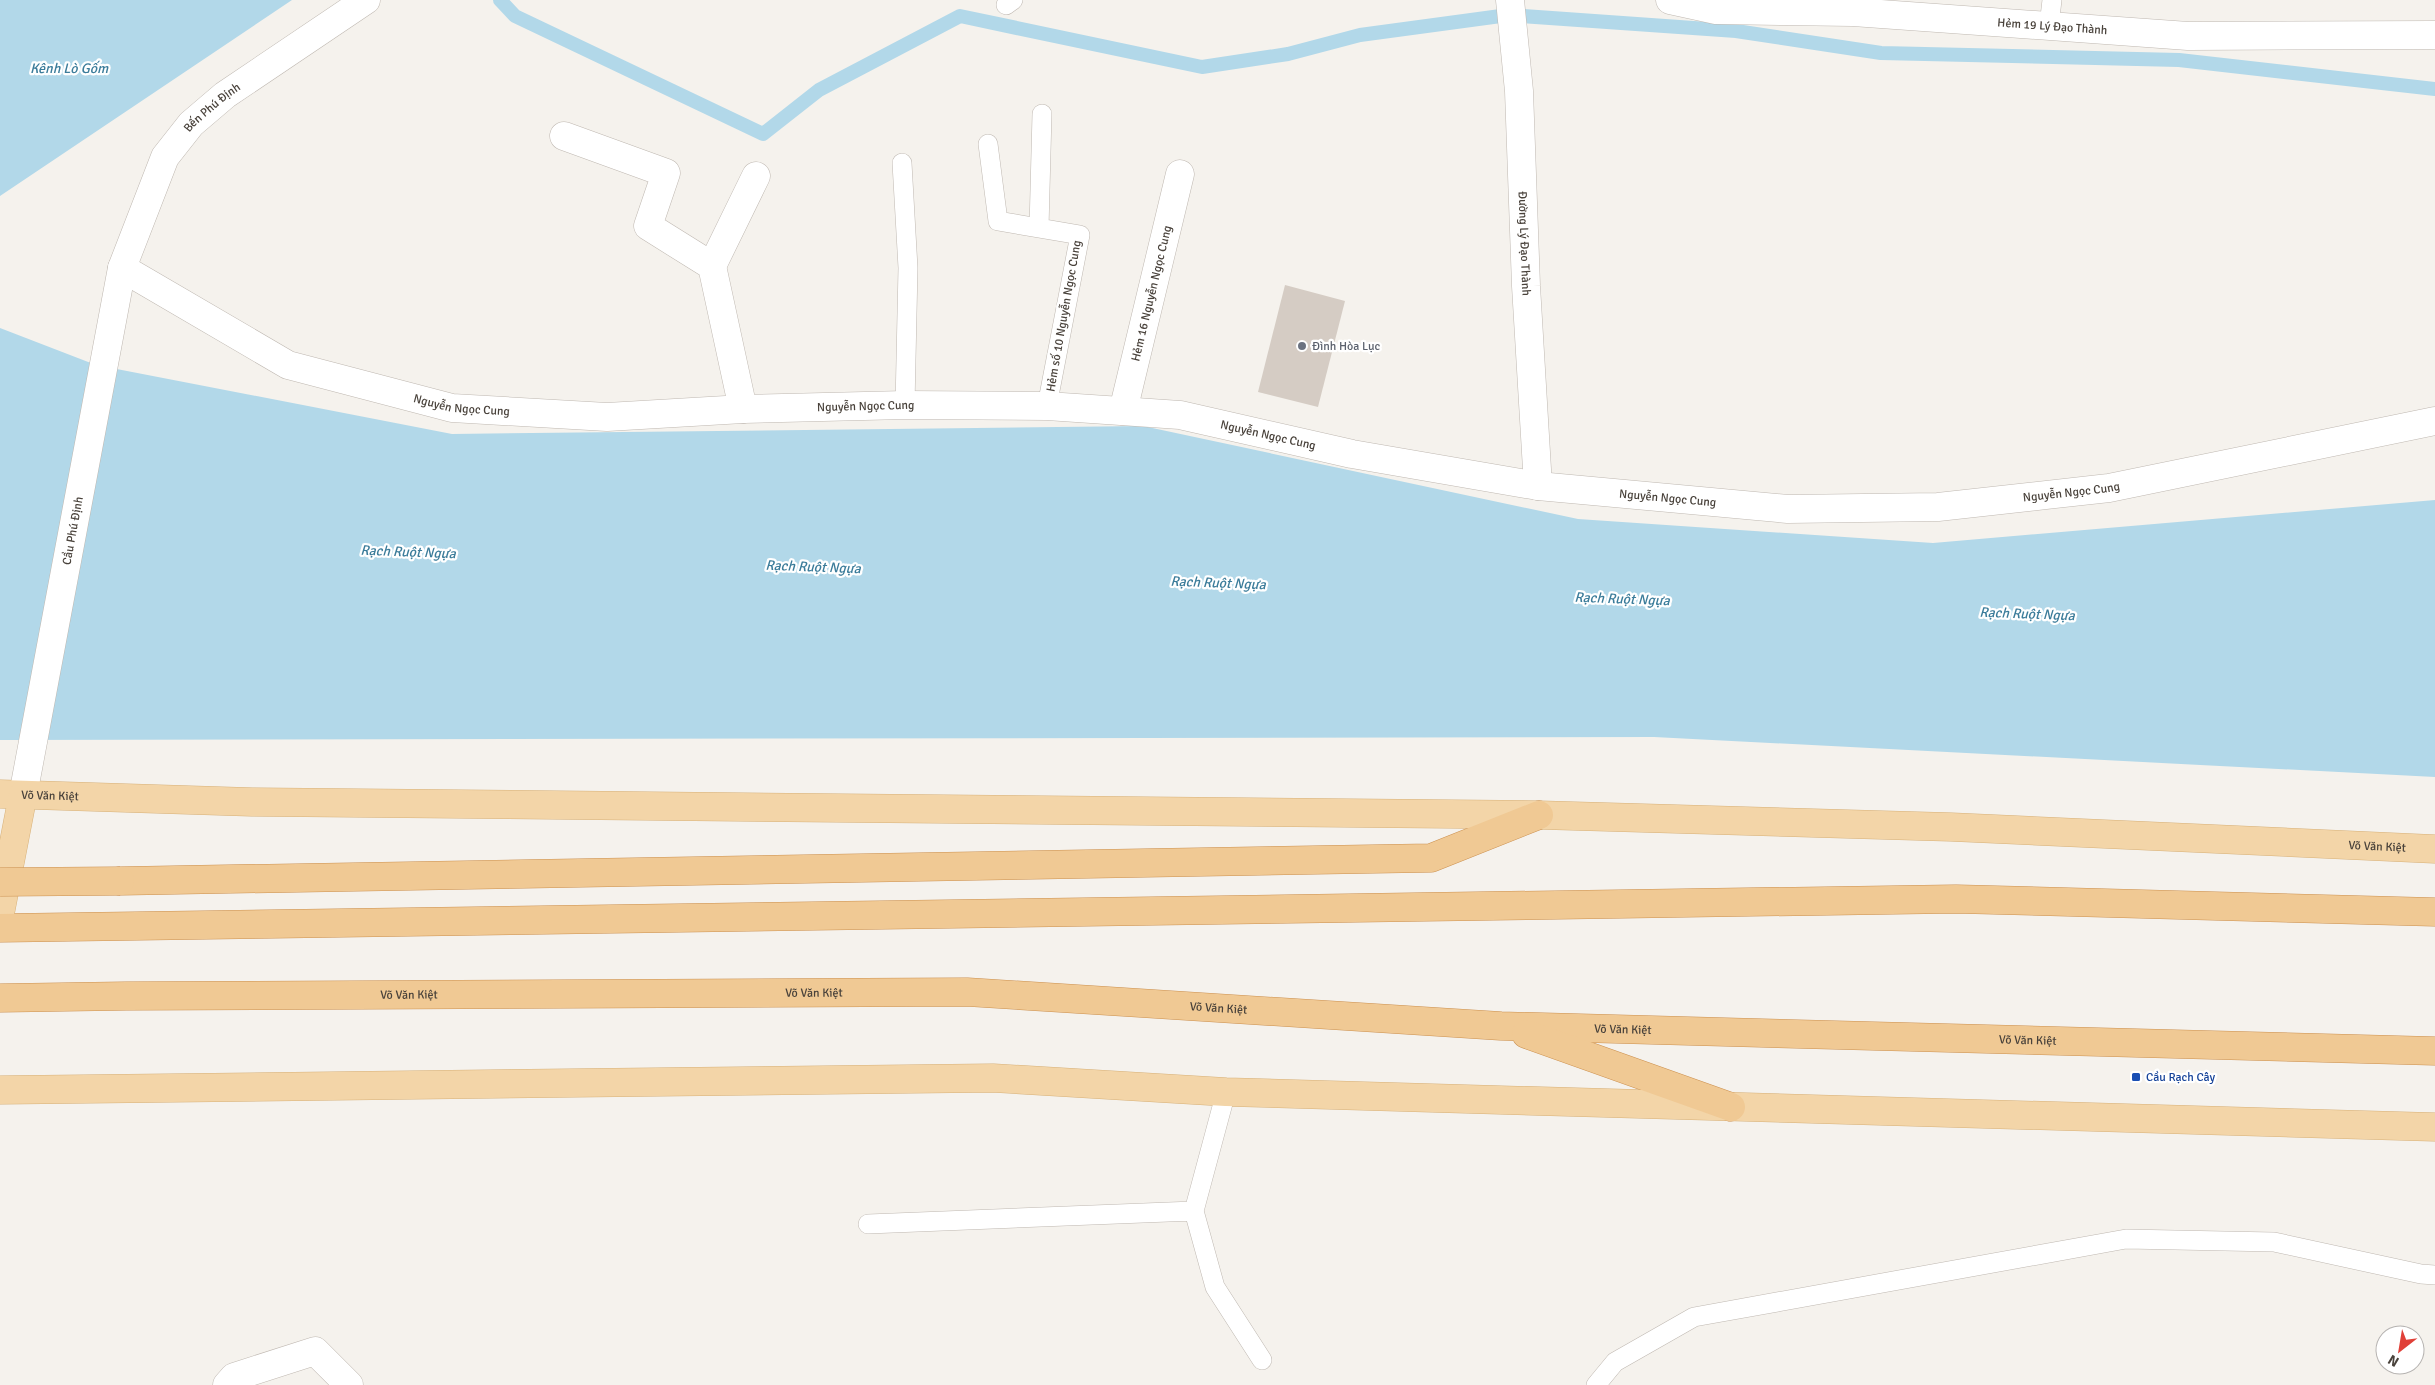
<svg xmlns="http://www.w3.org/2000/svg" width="2435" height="1385" viewBox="0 0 2435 1385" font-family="Signika,sans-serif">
  <rect width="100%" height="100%" fill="#f5f2ed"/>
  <path fill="#b2d8e9" d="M0,0H292L0,196Z
    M0,328L96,365L452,434L1143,426L1578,519L1933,543L2435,500V777L1654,737L0,740Z"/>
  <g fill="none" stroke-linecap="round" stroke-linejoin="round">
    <path stroke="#b2d8e9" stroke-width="14" d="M500,0L515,16L763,134L819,90L960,16L1202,67L1288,54L1360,35L1508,15L1736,31L1881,53L2179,60L2435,89"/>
  </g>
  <path fill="#d5ccc4" d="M1285,285L1345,301L1318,407L1258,392Z"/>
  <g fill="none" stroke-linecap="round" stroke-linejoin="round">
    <g stroke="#bfb8b1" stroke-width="20">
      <path id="service" d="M1006,5L1013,0
        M2049,26L2052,0
        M988,144L998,221L1080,235L1047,406
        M902,163L908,268L905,405
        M1039,228L1042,114
        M1194,1211L1215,1287L1262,1360
        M868,1224L1194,1211L1226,1092
        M1596,1385L1615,1362L1694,1317L2126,1239L2274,1242L2421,1274L2435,1275"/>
    </g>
    <g stroke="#bfb8b1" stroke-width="29">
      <g id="minor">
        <path id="s1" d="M1510,0L1519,91L1526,286L1538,486"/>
        <path id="s2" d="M1670,0L1716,10L1853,12L2188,36L2435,35"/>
        <path d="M564,136L666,173L648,226L712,266L743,409"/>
        <path d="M712,266L756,176"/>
        <path id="s3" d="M122,268L288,365L452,408L607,417L743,409L905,405L1047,406L1180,415L1352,454L1538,486L1788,509L1938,507L2109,488L2435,421"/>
        <path id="s4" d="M1123,411L1180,174"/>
        <path d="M227,1385L234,1377L315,1351L349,1385"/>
      </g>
    </g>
    <g stroke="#bfb8b1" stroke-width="29">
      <g id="tertiary">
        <path id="s5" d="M23,795L122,268L165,157L191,124L225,95L366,0"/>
      </g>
    </g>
    <g stroke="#d7b179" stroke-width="29">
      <g id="primary">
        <path id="s6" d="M0,794L252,802L1539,815L1951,827L2435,849"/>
        <path d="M0,914L23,795"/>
        <path d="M0,1090L993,1078L1226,1092L2435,1127"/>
      </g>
    </g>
    <g stroke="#cc9150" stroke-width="29">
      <g id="trunk">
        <path d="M120,881L1431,858L1539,815"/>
        <path d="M0,928L1956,899L2435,912"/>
        <path id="s7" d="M0,998L126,996L967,992L1501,1026L2435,1051"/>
        <path d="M1526,1034L1731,1107"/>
      </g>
    </g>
    <use href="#service" stroke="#fff" stroke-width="19"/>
    <use href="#minor" stroke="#fff" stroke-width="28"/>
    <use href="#tertiary" stroke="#fff" stroke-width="28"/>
    <use href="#primary" stroke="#f3d5a8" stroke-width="28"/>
    <use href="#trunk" stroke="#f0c994" stroke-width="28"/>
    <g stroke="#cc9150" stroke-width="29" stroke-linecap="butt">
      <path id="trunk-bridge" d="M0,882L120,881"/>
    </g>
    <use href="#trunk-bridge" stroke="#f0c994" stroke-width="28"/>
  </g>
  <circle fill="#6b7280" stroke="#fff" stroke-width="2" cx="1302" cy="346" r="5"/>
  <rect fill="#1a4fb4" stroke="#fff" stroke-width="2" x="2131" y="1072" width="10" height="10" rx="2.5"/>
  <g text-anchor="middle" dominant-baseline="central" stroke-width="4.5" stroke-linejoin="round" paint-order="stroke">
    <g font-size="12" fill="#49423b" stroke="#fff">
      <text stroke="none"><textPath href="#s2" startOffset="384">Hẻm 19 Lý Đạo Thành</textPath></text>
      <text stroke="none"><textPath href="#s5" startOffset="724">Bến Phú Định</textPath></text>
      <text stroke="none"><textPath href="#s1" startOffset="244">Đường Lý Đạo Thành</textPath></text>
      <text stroke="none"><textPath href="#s4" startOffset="121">Hẻm 16 Nguyễn Ngọc Cung</textPath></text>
      <text transform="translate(1064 316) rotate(-80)">Hẻm số 10 Nguyễn Ngọc Cung</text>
      <text stroke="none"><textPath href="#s3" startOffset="371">Nguyễn Ngọc Cung</textPath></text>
      <text stroke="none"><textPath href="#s3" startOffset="776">Nguyễn Ngọc Cung</textPath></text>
      <text stroke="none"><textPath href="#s3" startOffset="1181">Nguyễn Ngọc Cung</textPath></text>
      <text stroke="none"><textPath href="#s3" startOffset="1991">Nguyễn Ngọc Cung</textPath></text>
      <text stroke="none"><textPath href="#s3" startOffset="1586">Nguyễn Ngọc Cung</textPath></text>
      <text stroke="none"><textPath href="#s5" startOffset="269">Cầu Phú Định</textPath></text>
      <text stroke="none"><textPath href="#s6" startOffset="50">Võ Văn Kiệt</textPath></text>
      <text stroke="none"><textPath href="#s6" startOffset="2378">Võ Văn Kiệt</textPath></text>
      <text stroke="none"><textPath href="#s7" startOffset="814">Võ Văn Kiệt</textPath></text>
      <text stroke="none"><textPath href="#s7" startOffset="409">Võ Văn Kiệt</textPath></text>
      <text stroke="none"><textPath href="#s7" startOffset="1219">Võ Văn Kiệt</textPath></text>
      <text stroke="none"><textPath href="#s7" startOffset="1624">Võ Văn Kiệt</textPath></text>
      <text stroke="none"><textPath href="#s7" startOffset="2029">Võ Văn Kiệt</textPath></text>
    </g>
    <g font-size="12" fill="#5b616d" stroke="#fff" text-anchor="start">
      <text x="1312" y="346">Đình Hòa Lục</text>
    </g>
    <g font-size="12" fill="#164399" stroke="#fff" text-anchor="start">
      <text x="2146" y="1077">Cầu Rạch Cây</text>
    </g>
    <g font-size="14" font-style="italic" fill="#3b7c9a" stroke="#fff">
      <text x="69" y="68">Kênh Lò Gốm</text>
      <text transform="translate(408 552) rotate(2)">Rạch Ruột Ngựa</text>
      <text transform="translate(813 567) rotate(2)">Rạch Ruột Ngựa</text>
      <text transform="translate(1218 583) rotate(2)">Rạch Ruột Ngựa</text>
      <text transform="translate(1622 599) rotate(2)">Rạch Ruột Ngựa</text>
      <text transform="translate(2027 614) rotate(2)">Rạch Ruột Ngựa</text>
    </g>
  </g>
  <g transform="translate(2400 1350) rotate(211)"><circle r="24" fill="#ffffff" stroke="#b6b3b1"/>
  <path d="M0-4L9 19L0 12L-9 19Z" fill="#e04038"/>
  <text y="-8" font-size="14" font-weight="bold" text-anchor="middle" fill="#49423b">N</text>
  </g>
</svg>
